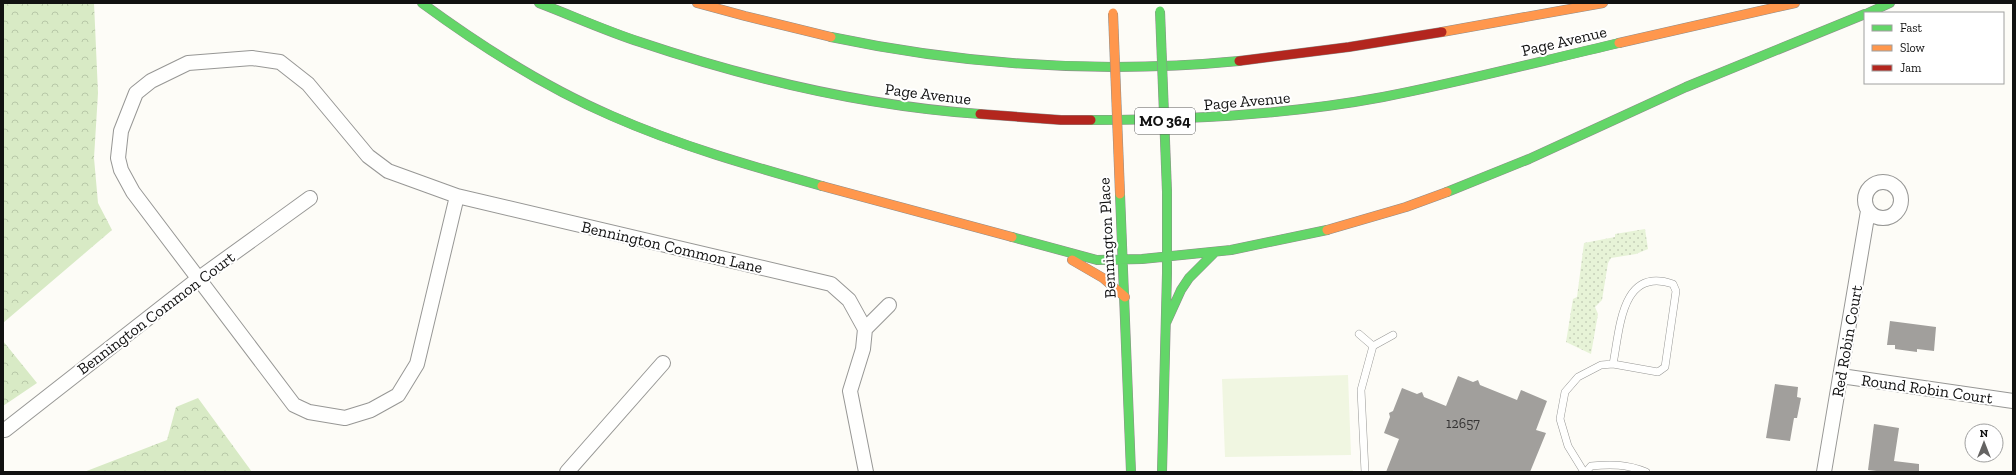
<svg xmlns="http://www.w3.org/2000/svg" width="2016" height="475" viewBox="0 0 2016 475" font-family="'Zilla Slab',serif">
  <defs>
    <pattern id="forest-crowns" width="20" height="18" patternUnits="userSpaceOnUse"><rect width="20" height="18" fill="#d8eac5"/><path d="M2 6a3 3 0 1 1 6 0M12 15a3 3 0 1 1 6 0" fill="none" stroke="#b8c8a8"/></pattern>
    <pattern id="park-dots" width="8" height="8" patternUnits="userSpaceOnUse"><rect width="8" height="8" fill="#e7f3d7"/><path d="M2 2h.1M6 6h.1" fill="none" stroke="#c5cfb8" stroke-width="1.8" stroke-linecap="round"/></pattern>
  </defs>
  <rect width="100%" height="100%" fill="#fdfcf7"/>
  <path fill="url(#forest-crowns)" d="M3,3H94L98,93L94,158L98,203L112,230L3,323Z
    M3,341L37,383L3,406Z
    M198,398L252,472H84L167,440L176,407Z"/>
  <path fill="url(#park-dots)" d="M1645,229L1648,249L1636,254L1611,258L1608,263L1602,300L1595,307L1598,314L1591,354L1566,342L1573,299L1577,297L1584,243L1615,237V234Z"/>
  <path fill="#f0f6e1" d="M1348,375L1351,455L1225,457L1222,379Z
    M1353,470V472H1224V471Z"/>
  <path fill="#a19f9c" d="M1890,321L1936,327L1934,351L1917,349V352L1895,349V345H1887Z
    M1458,376L1473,382L1478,380L1480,385L1517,400L1521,390L1547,401L1536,430L1546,433L1530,472H1386L1399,439L1384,433L1390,417L1389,413L1393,411L1402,388L1417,394L1422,392L1424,397L1446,406Z
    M1775,384L1798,387L1797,397L1801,398L1797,418H1794L1790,441L1766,438Z
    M1874,424L1899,428L1894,461L1919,464V472H1885L1868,470Z"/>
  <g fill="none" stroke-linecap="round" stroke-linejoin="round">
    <g stroke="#979795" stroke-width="8">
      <path id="lane" d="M1359,334L1373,346
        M1365,472L1361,390L1373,346L1393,335
        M1584,472L1568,446L1560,419L1565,392L1578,377L1601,365L1613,364L1658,372L1665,367L1676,291L1673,284C1621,266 1620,329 1613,364
        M1586,472L1591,466C1610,464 1627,464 1646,472"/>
    </g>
    <g stroke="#979795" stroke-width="16">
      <path id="street" d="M252,58L280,62L308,84L368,156L388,171L457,196L417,364L398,395L371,410L345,418L309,412L294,405L133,192L121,170L118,158L121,131L136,93L151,81L188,63Z
        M1865 200a18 18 0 1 1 36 0a18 18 0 1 1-36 0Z
        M457,196L831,284L849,300L865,329
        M1841,376L2013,401
        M5,430L198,279L310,198
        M567,472L663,363
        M866,472L850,391L863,349L865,329L889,305
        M1824,472L1868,211"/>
    </g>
    <g stroke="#8e8d8b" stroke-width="10">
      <path id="fast" d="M422,3C482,47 544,87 612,116C680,146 751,166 822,186
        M539,3C573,16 606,31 640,42C750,79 865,106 980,114
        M1868,13L1890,3
        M831,37C964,65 1103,74 1239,61
        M1091,120C1189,120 1287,115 1383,97C1462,82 1541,61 1619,43
        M1447,192L1529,159L1686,87L1865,14
        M1120,194L1131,472
        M1012,237L1097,260L1142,259L1231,250L1327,230
        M1166,323L1181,290L1189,278L1215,252
        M1162,472L1167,273V192"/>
    </g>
    <g stroke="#8e8d8b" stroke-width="10">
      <path id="slow" d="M697,3L745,16L831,37
        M1442,32L1603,3
        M1619,43L1795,3
        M822,186L1012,237
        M1327,230L1406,207L1447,192
        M1072,260L1103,278L1125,297"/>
    </g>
    <g stroke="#8e8d8b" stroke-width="10">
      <path id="jam" d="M1239,61L1349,47L1442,32
        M980,114L1061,120H1091"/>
    </g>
    <use href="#lane" stroke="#fffffe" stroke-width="7"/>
    <use href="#street" stroke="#fffffe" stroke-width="14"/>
    <use href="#fast" stroke="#63d668" stroke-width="9"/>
    <use href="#slow" stroke="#ff974d" stroke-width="9"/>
    <use href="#jam" stroke="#b3261e" stroke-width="9"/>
    <g stroke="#8e8d8b" stroke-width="10" stroke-linecap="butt">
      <path id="fast-bridge" d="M1160,11L1167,192"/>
    </g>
    <g stroke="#8e8d8b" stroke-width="10" stroke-linecap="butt">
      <path id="slow-bridge" d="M1113,13L1120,194"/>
    </g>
    <use href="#fast-bridge" stroke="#63d668" stroke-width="9"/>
    <use href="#slow-bridge" stroke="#ff974d" stroke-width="9"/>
  </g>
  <g text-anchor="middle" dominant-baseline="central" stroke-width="4" stroke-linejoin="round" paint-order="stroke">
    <g font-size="14" fill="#353434">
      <text x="1463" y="423">12657</text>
    </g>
    <rect fill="#fff" stroke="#585858" stroke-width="1" x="1135" y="108" width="60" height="26" rx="3"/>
    <g font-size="15" font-weight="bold" fill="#111">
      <text x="1165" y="121">MO 364</text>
    </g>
    <g font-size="16" fill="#111" stroke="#fff">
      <text transform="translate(1564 41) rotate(-13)">Page Avenue</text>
      <text transform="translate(928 94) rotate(7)">Page Avenue</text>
      <text transform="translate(1247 101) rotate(-5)">Page Avenue</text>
      <text transform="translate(1107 238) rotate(-93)">Bennington Place</text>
      <text transform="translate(672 247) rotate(13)">Bennington Common Lane</text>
      <text transform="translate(156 313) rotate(-37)">Bennington Common Court</text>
      <text transform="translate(1847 341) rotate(-80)">Red Robin Court</text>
      <text transform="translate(1927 389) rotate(8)">Round Robin Court</text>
    </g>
  </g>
  <rect width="2016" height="475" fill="none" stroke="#111111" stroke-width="8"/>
  <rect x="1864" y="12" width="140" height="72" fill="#ffffff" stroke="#a0a0a0"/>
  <rect x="1872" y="25" width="20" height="6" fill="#63d668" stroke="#a0a0a0"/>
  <text x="1900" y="32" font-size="12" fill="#111111">Fast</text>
  <rect x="1872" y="45" width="20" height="6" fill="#ff974d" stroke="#a0a0a0"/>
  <text x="1900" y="52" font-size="12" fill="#111111">Slow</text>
  <rect x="1872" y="65" width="20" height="6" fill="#b3261e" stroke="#a0a0a0"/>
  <text x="1900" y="72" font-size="12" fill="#111111">Jam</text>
  <g transform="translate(1984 443)"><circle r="19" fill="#ffffff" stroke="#a0a0a0"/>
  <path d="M0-3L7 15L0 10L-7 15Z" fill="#646362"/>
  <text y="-6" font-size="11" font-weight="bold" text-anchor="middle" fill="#111111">N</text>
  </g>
</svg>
